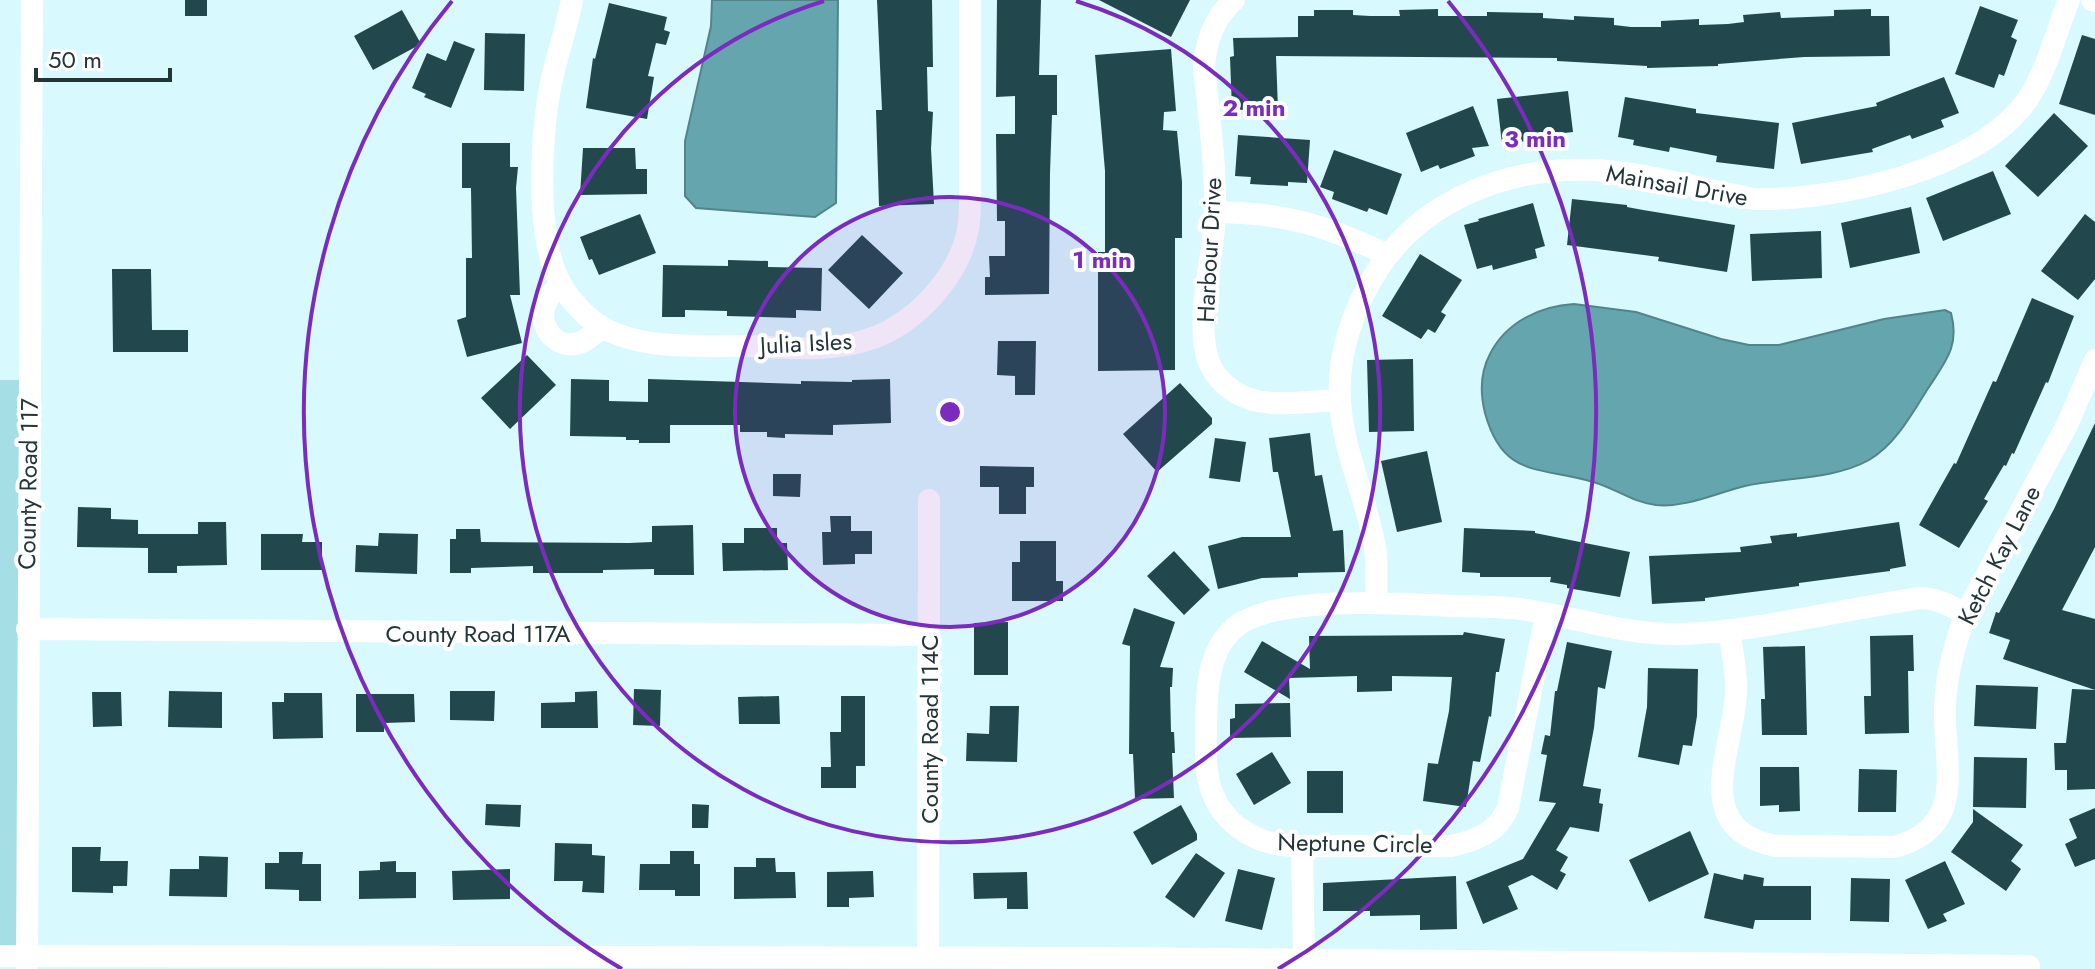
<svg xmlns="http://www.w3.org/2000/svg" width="2095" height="969" viewBox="0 0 2095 969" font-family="Jost,sans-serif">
  <rect width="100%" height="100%" fill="#d8f9fd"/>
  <path fill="#a6dee6" d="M0,380H23L21,961H0Z"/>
  <path fill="#65a6ae" stroke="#52848a" stroke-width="2" d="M712,0H838L836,203L815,217L696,208L685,196V141L711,26Z
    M1574,304L1636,312L1721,339L1749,345H1779L1884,319L1945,310L1951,313C1960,347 1945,362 1927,390C1912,414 1895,445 1869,460C1833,480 1785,477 1745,486C1716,493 1686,508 1656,505C1632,502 1615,488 1593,482C1540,466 1503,479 1485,413C1480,393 1480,373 1490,354C1506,322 1540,306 1574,304Z"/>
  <path fill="#22484d" d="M185,0H207V16H185Z
    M877,0H932L933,67H927L928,111L933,112L931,149L934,204L879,206L876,110H882Z
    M997,0H1041L1039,75H1057V115H1052L1050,173L1049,294L985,295V277H990L989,256H1005V221H997L996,134H1015V96L996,97Z
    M1099,0H1190L1171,37Z
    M609,3L667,17L664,30L670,32L666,45L656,43L648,76L654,77L647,119L586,108L593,58L595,59Z
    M1980,6L2018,20L2011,37L2017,40L2004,76L1999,74L1994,88L1955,74Z
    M1438,9V16H1487V12L1543,13V18L1574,20V16L1614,18V25L1631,27H1661V21L1699,19V25L1728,24L1744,22L1743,15L1780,12L1781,18L1834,16V10L1871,9V16H1889L1890,56L1804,57L1718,64V66L1647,68V66L1557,61V58L1276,56L1278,109L1232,110L1230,57L1234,56L1233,38L1298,37V16H1314V10H1353V15L1370,16H1400L1399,10Z
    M402,10L421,44L373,70L354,36Z
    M485,33L525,34L524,91L484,90Z
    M2082,35L2095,39V115L2059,104Z
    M454,41L475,49L451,108L424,97L426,94L412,88L427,53L446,61Z
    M1171,49L1176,111L1164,112L1163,130L1177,131L1182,182V238H1175V370L1098,371V252H1105V171L1095,55Z
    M1944,77L1959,113L1941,120L1944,127L1912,139L1910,135L1872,149L1873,152L1801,164L1792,123L1877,106L1876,103Z
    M1568,91L1573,132L1556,134V138L1502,144L1497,99Z
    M1625,97L1696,109V113L1779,123L1774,169L1716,162L1717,156L1670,147L1669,152L1633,145L1634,140L1618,137Z
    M1473,106L1489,146L1472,148L1475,156L1440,169L1438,165L1421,172L1406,133Z
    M2054,113L2088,146L2038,197L2005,166Z
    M1238,135L1310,140L1307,183L1288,182V186L1250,184L1251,177L1235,176Z
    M462,143H510V167H518L516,188L520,295H510L522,343L467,357L457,320L466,317V258H472L471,188H462Z
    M583,148H635L636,169H647V194L580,195Z
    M1334,150L1402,174L1387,215L1369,208L1367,212L1332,199L1334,192L1320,187Z
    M1993,171L2011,214L1943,241L1926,198Z
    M1572,199L1627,205V207L1643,210L1735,225L1727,272L1658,261L1659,257L1567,245Z
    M1533,203L1545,246L1535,249L1537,258L1493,270L1492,265L1477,269L1464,225L1479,221L1478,219Z
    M1911,207L1920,253L1850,268L1841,223Z
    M640,214L656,253L599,275L592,259L589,260L580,237Z
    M2085,214L2095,222V279L2078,300L2041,271Z
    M1821,231L1822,278L1752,281L1750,234Z
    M862,235L903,273L869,309L828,270Z
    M1420,254L1462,280L1441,312L1446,315L1435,333L1428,329L1421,339L1382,316Z
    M728,260L768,261V267L822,268L821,311L796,310V318L727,316V311L685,310V317H662L663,265L728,266Z
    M112,269H151L152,330H188V352H113Z
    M2032,298L2074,316L2048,383L2046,382L2014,454L2012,453L2006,466L2004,465L1984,499L1988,501L1959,548L1919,525L1954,463L1956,464L1993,381L1996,382Z
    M998,341H1036L1035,395H1015V376L997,375Z
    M527,355L556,385L510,429L481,398Z
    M1413,359L1414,431L1369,432L1367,360Z
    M571,379L609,380V401L648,402V379L801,384V381L852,382V380L890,379L891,423L833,425V435L785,434V438L767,437V432H740V425H670V443H639V440H626V437L570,436Z
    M1180,383L1212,418V424L1157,472L1123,434Z
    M2095,423V547L2062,610L2095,619V690L2003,659L2010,640L1989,633L1996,612L1999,613L2054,509Z
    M1310,433L1315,476L1322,475L1333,531L1343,530L1345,572L1298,573V577L1262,578L1218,589L1208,546L1242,537H1291L1278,472H1273L1269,438Z
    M1215,438L1246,442L1240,482L1209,478Z
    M1427,451L1442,522L1397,532L1381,461Z
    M980,466L1034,467V487H1026V514H999V487H980Z
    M773,474H801L800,497L773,496Z
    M78,507L111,508V519L138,520V534H198V522H226L227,565L177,566V573H148V548L77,547Z
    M830,516H851V531H872V554H855V564L823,565L822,532H831Z
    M1899,522L1906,566L1890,569V571L1799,583V586L1705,598V601L1652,604L1649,556L1741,552L1740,547L1772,543L1770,536L1797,533V537Z
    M693,525L694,575H654V569L603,570V573H533V566L471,568V573H450V539H456V529H480L481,542L629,543L652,542V526Z
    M744,528H777V543H787L788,570L723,571L722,543H744Z
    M1464,528L1535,531V533L1630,552L1620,597L1567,588V585L1550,582L1551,577H1480V573L1462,572Z
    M379,533L418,534L417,574L355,572L356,545L378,546Z
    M261,534H303L302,542H322V570H261Z
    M1020,541H1056V581H1063V601H1012V562H1020Z
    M1174,551L1210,590L1184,615L1147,576Z
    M1134,608L1175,622L1160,667L1173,668L1172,687H1170L1171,732H1174L1175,753H1172L1174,798L1135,799L1133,754H1129L1130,646L1122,644Z
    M1008,622V675H974V623Z
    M1464,632L1505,639L1499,672H1496L1491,717L1489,716L1480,762L1473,761L1466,807L1423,801L1428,763L1438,764L1449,711L1452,677L1392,676V691L1357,692V676L1289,678L1290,699L1244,672L1262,641L1310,669L1309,636L1463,635Z
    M1913,635L1914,671H1908L1909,733L1865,734L1864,696H1871L1870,636Z
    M1567,642L1612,651L1605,689L1598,687L1594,728L1583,786L1601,789L1599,803L1603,804L1599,832L1570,827L1556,850L1568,857L1560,871L1566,874L1557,890L1532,875L1508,886L1518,909L1483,924L1466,882L1523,859L1556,803L1539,801L1547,755L1541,754L1545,735L1550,736L1555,691H1557Z
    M1805,646L1807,735H1762L1761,699H1765L1763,647Z
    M1648,668L1698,669L1697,716L1692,746L1683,745L1679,765L1638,757L1647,707Z
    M1976,685L2038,687L2036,729L1974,726Z
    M634,689L661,690L660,726L633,725Z
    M2072,689L2095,690V789L2067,790V770H2055L2054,743H2066Z
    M169,691L222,692V728L168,727Z
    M450,691H495L494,721L450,720Z
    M597,691L598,728H541V703L575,702V692Z
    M92,692H121L122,726L93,727Z
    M284,693H322L323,738L273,739L272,702H284Z
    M356,694H414L415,722L384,723V732H356Z
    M779,696L780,724H739L738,697Z
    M841,696H865V766H856V788H821V767H831L830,732H841Z
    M1290,703L1291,737L1230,738V719L1235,718V704Z
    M990,706H1019L1017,762L966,761L967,733L989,734Z
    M1272,752L1291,783L1254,805L1236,774Z
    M1974,757L2027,758L2026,808L1973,807Z
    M1760,767H1799L1800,811L1779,812V805L1760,806Z
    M1859,769L1897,770L1896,812H1858Z
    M1307,771H1343V813H1307Z
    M486,804L521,805L520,827L485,825Z
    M692,804L709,805L708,828H692Z
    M1181,805L1197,834V840L1152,865L1133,832Z
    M2095,808V859L2075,867L2065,844L2077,838L2069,819Z
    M1973,809L2023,845L2011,861L2021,869L2006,891L1951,852L1973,822Z
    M1690,831L1709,874L1649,902L1629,860Z
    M555,843L592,844V855L605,856L604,893L582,892L583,881H554Z
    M72,847H101L100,861H128L127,886H113V893L72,892Z
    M670,851H694V864H700V896H675V890H639L640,864H670Z
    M279,852H303L302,864H321V901H299V890L265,889V863H279Z
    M1196,853L1225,873L1194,918L1165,897Z
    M199,856L228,857L227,897L169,896L170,869H199Z
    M756,858H775L776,872H795L796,898L734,899V867H756Z
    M396,861V872H416V898L359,899V871L380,870V862Z
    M1945,861L1965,904L1943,914L1947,921L1928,929L1905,880Z
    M510,869V899L453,900L452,871Z
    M1238,869L1275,878L1262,930L1225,921Z
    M873,871L874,897L849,898V907H827V872Z
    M1027,872L1028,909H1007V898L974,899L973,873Z
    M1714,873L1743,880L1744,874L1764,878L1763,886H1811V920H1755L1753,929L1704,918Z
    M1456,876L1457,929L1420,930V915L1370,916V911H1323V883Z
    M1851,878L1890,879L1889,922L1850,921Z"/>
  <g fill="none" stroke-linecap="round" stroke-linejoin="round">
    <path stroke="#fff" stroke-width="22" d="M572,0C566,30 556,58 550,88C541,137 537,222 554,269C563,295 588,323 614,333C656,350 702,345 746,346C774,347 803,350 831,347C850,345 872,340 889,331C926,311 961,270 968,229C970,219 970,208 970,198V0
      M1234,0C1214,18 1206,40 1204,67C1209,115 1216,164 1215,213C1214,258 1197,307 1206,352C1209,368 1220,382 1233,391C1262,411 1307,401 1340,400
      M2092,0L2095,1
      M1215,212C1287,213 1324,225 1388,255
      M561,284C555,290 548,296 545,305C538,324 553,347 574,344C585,343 594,334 602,327
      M1376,603C1376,585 1378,566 1375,548C1367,498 1343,452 1340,401C1337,355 1353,308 1378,269C1425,198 1511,166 1594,170C1643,172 1705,190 1755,199C1836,201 1982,170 2029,97C2048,68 2056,32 2069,0
      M1546,614L1508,808C1497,833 1477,840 1451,846C1413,846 1375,846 1337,846C1312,846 1282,849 1259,839C1241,832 1223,817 1215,799C1204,777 1206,751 1206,728C1207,695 1206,656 1231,631C1268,593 1403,604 1455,606C1479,607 1504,606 1527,610C1579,618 1629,636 1682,634C1762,631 1842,609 1921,598C1939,599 1951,605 1965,615
      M27,629L929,635
      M1729,630C1733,655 1738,679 1735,704C1728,761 1694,830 1776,846L1895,847C1969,826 1943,765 1945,706C1946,674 1955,645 1965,615L2068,423L2095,360
      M1302,846L1304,960
      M0,956L1113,958L2029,966V969
      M928,958L929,500
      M27,968L32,0"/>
  </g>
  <circle cx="950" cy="412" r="215" fill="#7b2cbf" fill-opacity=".12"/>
  <g fill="none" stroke="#7b2cbf" stroke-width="4">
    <circle cx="950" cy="412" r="215"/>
    <path d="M1076 1A430 430 0 1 1 824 1"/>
    <path d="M622 969A646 646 0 0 1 452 1M1448 1A646 646 0 0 1 1278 969"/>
  </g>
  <g text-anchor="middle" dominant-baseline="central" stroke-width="8" stroke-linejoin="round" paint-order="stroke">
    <g font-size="24" fill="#243537" stroke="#fff">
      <text transform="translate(1677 185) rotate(10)">Mainsail Drive</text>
      <text transform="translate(1209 250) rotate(-87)">Harbour Drive</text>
      <text transform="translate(806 343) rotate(-3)">Julia Isles</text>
      <text transform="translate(28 484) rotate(-89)">County Road 117</text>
      <text transform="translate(1999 555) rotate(-63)">Ketch Kay Lane</text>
      <text x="478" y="633">County Road 117A</text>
      <text transform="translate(929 729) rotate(-90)">County Road 114C</text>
      <text transform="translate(1355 843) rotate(1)">Neptune Circle</text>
    </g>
  </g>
  <circle cx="950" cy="412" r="12" fill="#7b2cbf" stroke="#fff" stroke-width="4"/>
  <g font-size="24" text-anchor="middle" font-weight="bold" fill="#7b2cbf" stroke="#fff" stroke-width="8" stroke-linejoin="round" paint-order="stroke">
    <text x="1254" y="116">2 min</text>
    <text x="1535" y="147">3 min</text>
    <text x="1102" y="268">1 min</text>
  </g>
  <path d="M36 68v12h134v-12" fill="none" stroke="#243537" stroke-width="4"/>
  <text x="48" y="68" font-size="24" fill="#243537" stroke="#ffffff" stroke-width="6" paint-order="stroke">50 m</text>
</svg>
